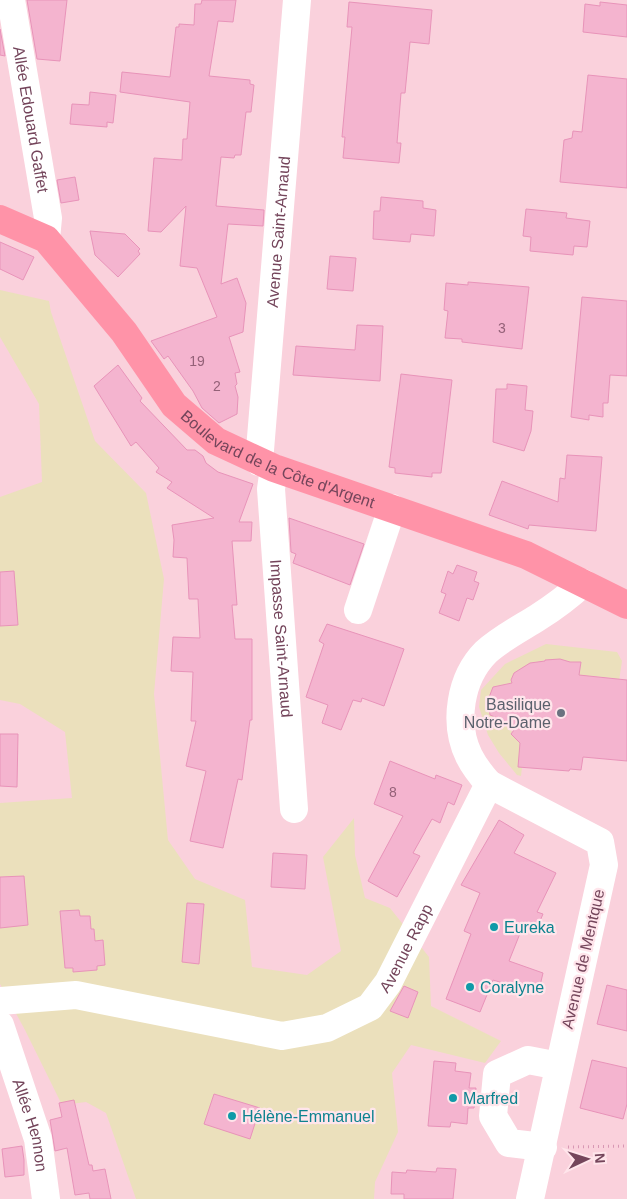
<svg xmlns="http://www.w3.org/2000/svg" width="627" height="1199" viewBox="0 0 627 1199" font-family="Arial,sans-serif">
  <rect width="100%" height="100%" fill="#fddde4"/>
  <path fill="#fad1dc" d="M0,0H627V1199H0Z"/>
  <path fill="#ebe0bc" d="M0,290L49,301L51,312L95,441L146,493L164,579L154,694L168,840L195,879L245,900L252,967L307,975L341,951L323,857L354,818L355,855L365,898L390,908L429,957L431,1006L501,1041L485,1063L411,1045L392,1073L398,1132L375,1182L374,1199H136L106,1113L86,1102L62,1105L25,1030L0,984V803L72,798L65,732L20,704L0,700V497L42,482L39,404L0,337Z
    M546,644L617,652L622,661L619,681H612V678L593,676L578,678L579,662H576V664L545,660L513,675L512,685C503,685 494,687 490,695L493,696L492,704L488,705L489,708H491L499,717L498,718L510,722L509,725L507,726V728H509L512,732L511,734L523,737L518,766L522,767L521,776L517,775L499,753L488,735L479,707L481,690L505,664Z"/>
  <path fill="#f4b4cf" stroke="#e893b9" d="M27,0H67L60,61L37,59Z
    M202,0H236L233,22L218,21L209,76L250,80V84L254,85L251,112H246L241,155H235L234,158L221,157L216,206L264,210L263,226L228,224L221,284L237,278L246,303L243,332L229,337L240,372L235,373L237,384L235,386L238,397L237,414L219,423L202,408L193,391L168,356L164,359L151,341L217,317L197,268L180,266L186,206L161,232L148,231L154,158L182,160L183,139H187L190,102L120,92L122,72L170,77L176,27H179V24L194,25L195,4H201Z
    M349,2L432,10L429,44L410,42L405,93H401L397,143H401L399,163L343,158L345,137H342L352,27H347Z
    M600,2L627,5V37L583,32L585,4L600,6Z
    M0,29L5,56L0,55Z
    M588,75L627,79V188L560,182L564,140L572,138L573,131L582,132Z
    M90,92L116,95L113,123L107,122V127L70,124L72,104L89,105Z
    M75,177L79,200L61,203L57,180Z
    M381,197L423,201V208L436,210L434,236L411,234L410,242L373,239L374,211H380Z
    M526,209L567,213L566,218L590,221L587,247L574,246L573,255L530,251L531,237L523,236Z
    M90,231L125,234L140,249L138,251L140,254L118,277L95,255Z
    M0,242L34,257L23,280L0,269Z
    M330,256L356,258L353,291L327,289Z
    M468,282L529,287L522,349L462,342V339L445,338L448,311L444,310L446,283L468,285Z
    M582,297L627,301V376L610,375L608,403H603V417L589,415V420L571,417Z
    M357,325L383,326L380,381L293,375L296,346L355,350Z
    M118,365L142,398L140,401L187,450H195L203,456L206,463L218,472L253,484L239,522H252L251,541H232L237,605H232L235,639H252V720H250L242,780L238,779L223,848L190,841L206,771L186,766L196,721H191L193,672L171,671L173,637L200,638L198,599H189L187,558L173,557L174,540L172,525L214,518L167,488L172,482L156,472L159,468L136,442L131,446L94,386Z
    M401,374L452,380L441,473H432V477L395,473V468L389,467Z
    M507,384L527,386L525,410L533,411L531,431L524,451L493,442L496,389H507Z
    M567,455L602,457L596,531L529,525L528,529L489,515L502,481L558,502L560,478L565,479Z
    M289,518L364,544L350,585L293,563L296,554L291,552Z
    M457,565L477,572L474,581L479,583L473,600L467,598L459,621L439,613L446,594L441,592L448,571L453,574Z
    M14,571L18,625L0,626V572Z
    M327,624L404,649L384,706L362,698L361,702L353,700L341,730L322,723L328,705L306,697L324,644L319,641Z
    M560,659L570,662H581L579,675L627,680V761L583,757L581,770L570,769L569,771L518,767L520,743L511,734L517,726L490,715L488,700L493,687L512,683L511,680L514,673L530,663L545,661V660Z
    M0,734H18L17,787L0,786Z
    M390,761L435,779L436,775L462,785L454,805L448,802L440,823L432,819L413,853L420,856L397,897L368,881L403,816L374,804Z
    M499,820L524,835L514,853L556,873L537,912L543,914L536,930L523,926L509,961L543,973L538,994L493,980L480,1012L446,999L471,934L464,931L480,893L461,885Z
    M273,853L307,855L305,889L271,887Z
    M24,876L28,925L0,928V877Z
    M187,903L204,904L199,964L182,962Z
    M79,910L80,916H90L91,929H94L95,941L103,940L105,965L97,966V970L73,972V968H65L60,911Z
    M607,985L627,990V1031L597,1024Z
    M404,986L418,992L408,1018L390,1011Z
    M592,1060L627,1068V1104L623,1119L580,1108Z
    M434,1061L456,1063L455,1071L471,1073L469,1088H476L474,1108H468L467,1124L451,1122L450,1127L428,1126Z
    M214,1094L260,1108L250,1139L204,1124Z
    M74,1100L89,1165H92L93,1171L105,1169L111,1199H90L89,1193L75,1195L67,1148L55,1151L50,1120L62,1117L59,1103Z
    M22,1146L24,1160V1175L5,1177L2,1149Z
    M437,1168L456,1169L453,1199H404V1194H391L392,1172L406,1173L407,1170L436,1172Z"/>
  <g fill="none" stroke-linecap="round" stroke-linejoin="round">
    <path stroke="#d897b4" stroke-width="3" stroke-dasharray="1 4" stroke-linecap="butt" d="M568,1147L627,1146"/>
    <g stroke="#fff" stroke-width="28">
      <path id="s1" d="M11,0L48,218L46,239"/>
      <path id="s2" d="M259,462L297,0"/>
      <path id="s3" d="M274,468L271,489L294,809"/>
      <path d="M358,610L392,508"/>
      <path d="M489,784L600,842L604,865L530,1199"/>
      <path id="s4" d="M0,1001L76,995L282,1036L327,1028L370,1007L388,983L489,784C481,775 474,766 469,756C453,723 460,678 486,652C500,639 521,628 537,618C553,608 569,596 583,583"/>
      <path id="s5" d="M0,1025L38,1139L46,1199"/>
      <path d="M543,1147L509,1143L493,1116L497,1074L528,1060L559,1066"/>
    </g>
    <path stroke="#ff93a8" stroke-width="28" id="s6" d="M0,219L46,239L124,332L174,405L216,441L274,468L526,555L627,605"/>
  </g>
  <circle fill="#6b7280" stroke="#ffe5eb" stroke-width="2" cx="561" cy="713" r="5"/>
  <g fill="#0f9aa8" stroke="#ffe5eb" stroke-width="2">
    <circle cx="494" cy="927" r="5"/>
    <circle cx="470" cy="987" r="5"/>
    <circle cx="453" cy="1098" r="5"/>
    <circle cx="232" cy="1116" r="5"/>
  </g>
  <g text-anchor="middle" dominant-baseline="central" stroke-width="4.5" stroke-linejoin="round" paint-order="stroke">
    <g font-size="14" fill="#946178">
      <text x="502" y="328">3</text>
      <text x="197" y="361">19</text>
      <text x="217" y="386">2</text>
      <text x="393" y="792">8</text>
    </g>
    <g font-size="16" fill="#74455b" stroke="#ffe5eb">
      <text stroke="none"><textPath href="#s1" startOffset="121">Allée Edouard Gaffet</textPath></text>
      <text stroke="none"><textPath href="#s2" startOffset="231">Avenue Saint-Arnaud</textPath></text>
      <text stroke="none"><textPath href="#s6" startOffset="379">Boulevard de la Côte d'Argent</textPath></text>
      <text stroke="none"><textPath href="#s3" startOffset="171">Impasse Saint-Arnaud</textPath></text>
      <text stroke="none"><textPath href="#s4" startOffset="449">Avenue Rapp</textPath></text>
      <text transform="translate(583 959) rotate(-77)">Avenue de Mentque</text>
      <text stroke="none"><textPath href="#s5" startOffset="105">Allée Hennon</textPath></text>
    </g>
    <g font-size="16" fill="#5b616d" stroke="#ffe5eb" text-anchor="end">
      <text x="551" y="704">Basilique<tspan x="551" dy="18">Notre-Dame</tspan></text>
    </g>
    <g font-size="16" fill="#0d838f" stroke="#ffe5eb" text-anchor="start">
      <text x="504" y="927">Eureka</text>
      <text x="480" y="987">Coralyne</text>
      <text x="463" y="1098">Marfred</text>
      <text x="242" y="1116">Hélène-Emmanuel</text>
    </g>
  </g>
  <g transform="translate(587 1159) rotate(86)" stroke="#ffe5eb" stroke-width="4" paint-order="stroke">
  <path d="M0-4L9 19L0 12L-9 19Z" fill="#74455b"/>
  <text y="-8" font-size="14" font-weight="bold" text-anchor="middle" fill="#74455b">N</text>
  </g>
</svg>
